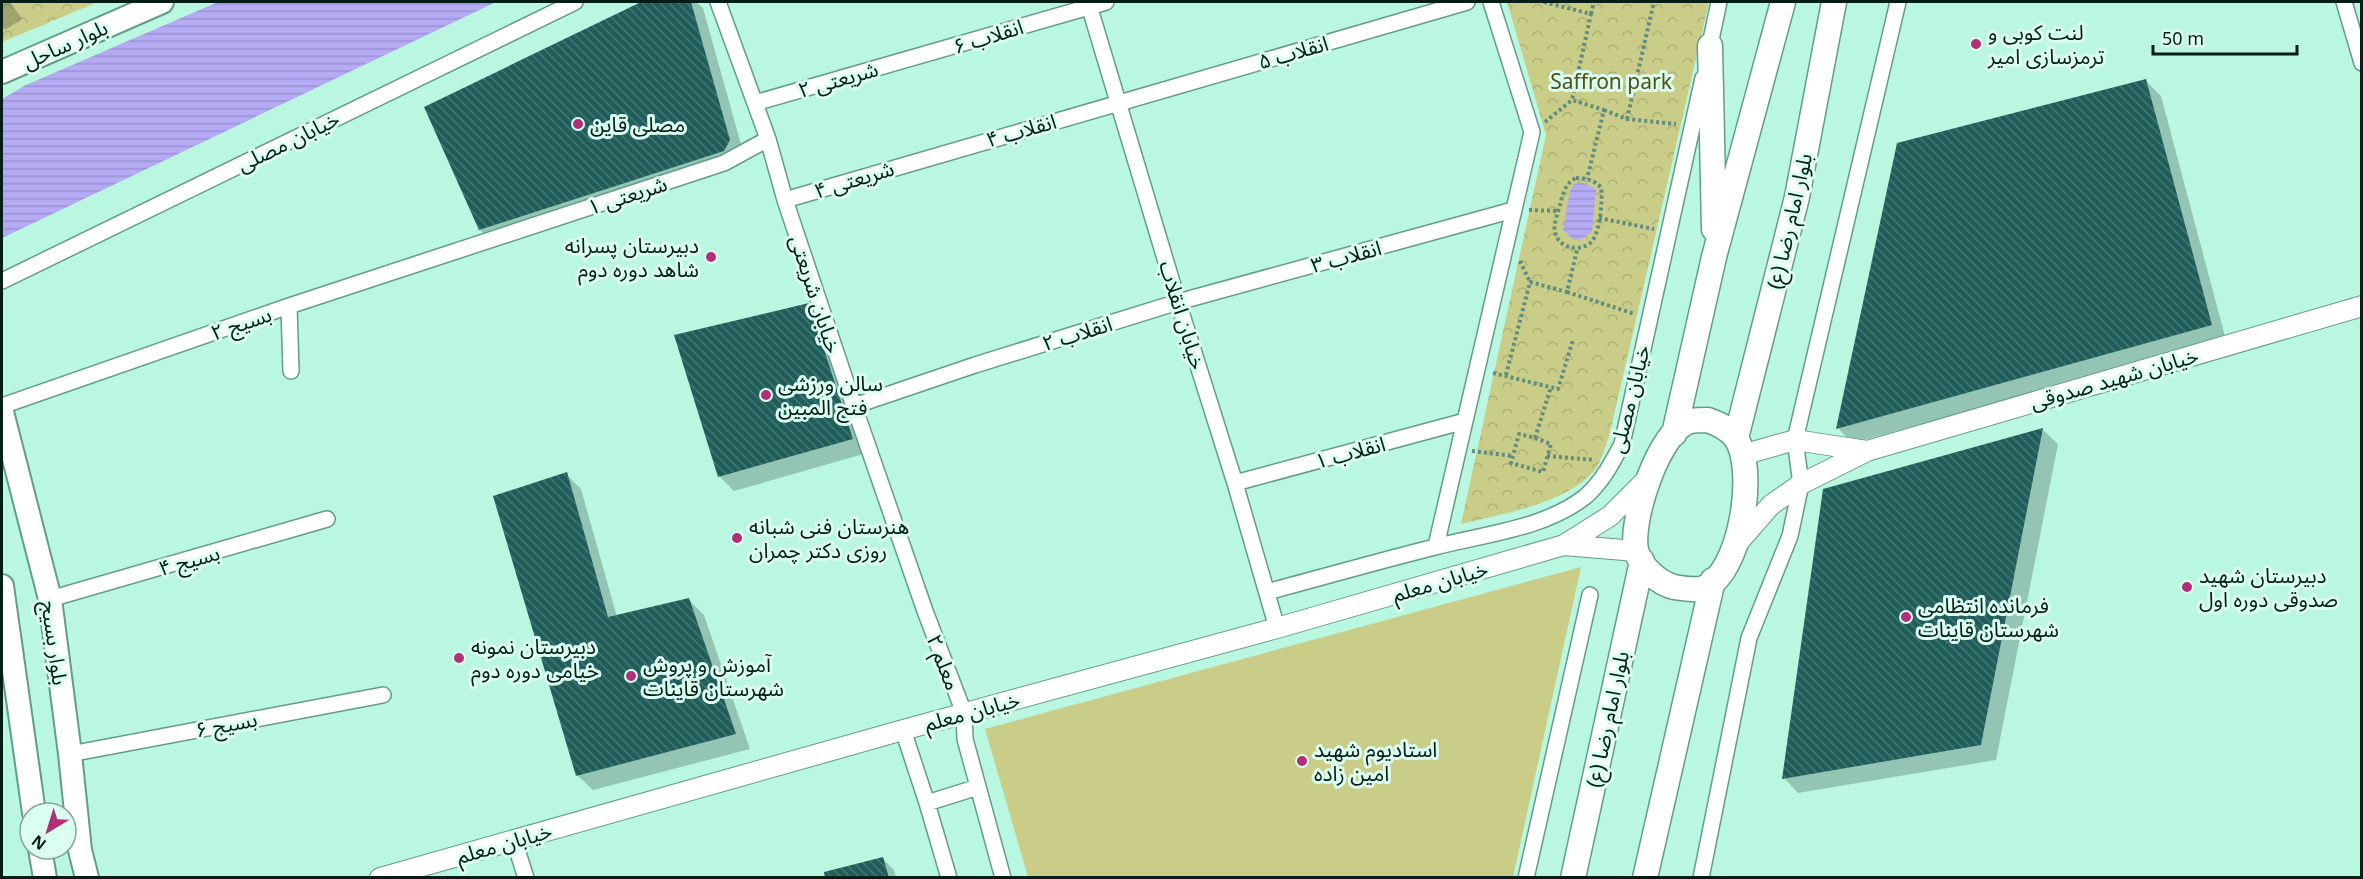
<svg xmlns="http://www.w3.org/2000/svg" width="2363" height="879" viewBox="0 0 2363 879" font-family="'Noto Sans','Noto Sans Arabic',sans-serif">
  <defs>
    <pattern id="park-crowns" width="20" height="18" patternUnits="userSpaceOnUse" patternTransform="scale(1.5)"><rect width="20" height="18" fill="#cacd88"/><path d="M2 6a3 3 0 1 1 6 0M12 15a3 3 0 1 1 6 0" fill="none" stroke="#acb075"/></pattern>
    <pattern id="water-rules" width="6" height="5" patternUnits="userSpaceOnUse" patternTransform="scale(1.5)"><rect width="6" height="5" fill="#b5aaf4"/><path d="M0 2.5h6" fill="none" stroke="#9a92d0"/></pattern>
    <pattern id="building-back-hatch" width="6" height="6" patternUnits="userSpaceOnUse" patternTransform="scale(1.5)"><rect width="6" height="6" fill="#205e5b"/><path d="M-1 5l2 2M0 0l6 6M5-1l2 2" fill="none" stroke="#457572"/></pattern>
  </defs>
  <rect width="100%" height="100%" fill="#b9f7e1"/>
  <path fill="#cacd88" d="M1581,567L1513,877H1028L985,729Z"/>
  <path fill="url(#park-crowns)" d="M2,2H98L2,42Z
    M1507,2H1709L1609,437C1605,447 1601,463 1594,471C1565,504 1502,514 1461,524L1546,135Z"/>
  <path fill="url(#water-rules)" d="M218,2H496L2,238V99L26,85Z
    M1583,183L1596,189L1592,231L1582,239L1574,240L1563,230L1570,191L1574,184Z"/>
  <path fill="#0003" d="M2,2H10L22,19L5,30L2,26Z
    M644,2H696L703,8L744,155L739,165L495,244L480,230L426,108Z
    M2146,81L2161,96L2226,340L1852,443L1838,428Z
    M809,305L824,320L867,453L734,491L719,476Z
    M2043,430L2058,444L1996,760L1798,793L1784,778L1824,490Z
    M566,474L581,489L617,617L689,600L704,615L750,749L593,790L578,776Z
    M883,859L894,870L896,878H849Z"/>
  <path fill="url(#building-back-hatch)" d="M641,2H691L730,140L724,151L479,230L424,107Z
    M2146,79L2212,325L1836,429L1897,143Z
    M809,303L853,439L718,477L674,335Z
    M2043,428L1981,745L1782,779L1823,489Z
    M567,472L608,617L689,598L736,734L576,776L493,496Z
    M883,857L889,878H825L824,872Z"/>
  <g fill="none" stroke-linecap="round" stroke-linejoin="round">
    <g stroke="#619d89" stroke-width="18">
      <path id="minor" d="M718,2L768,139L785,200L854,406L925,611L964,713L965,739L1003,878
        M1088,2L1178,302L1235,483L1277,628
        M2344,2L2362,63
        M1708,54L1719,2
        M755,103L1106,2
        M785,200L1467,2
        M2,281L575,2
        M289,306L291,371
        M2,406L289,306L724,163L768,139
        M854,406L975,365L1178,302L1513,210
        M1235,483L1465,421
        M1436,546L1532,132L1491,2
        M1267,592C1323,577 1379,561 1435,547C1484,534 1545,529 1586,496C1602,482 1612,463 1622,444L1703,78
        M50,599L327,519
        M903,730L927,803L949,878
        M70,754L383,695
        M927,803L978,787
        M514,840L526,878
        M1526,878L1590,595
        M1701,878L1749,638L1790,536L1801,484L1795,440L1898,2"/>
    </g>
    <g stroke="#619d89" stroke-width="22">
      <path id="tertiary" d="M1867,451L2362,306
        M1564,545L1636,551
        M1736,545L1771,505L1801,484L1867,451L1795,440L1742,455
        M380,878L903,730L1277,628L1564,545L1610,516L1650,476"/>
    </g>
    <g stroke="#619d89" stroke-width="26">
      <path id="secondary" d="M2,72L162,2
        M2,412L50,599L70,754L80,850L87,878
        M2,586L34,813
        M40,849L45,878"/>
    </g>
    <g stroke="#619d89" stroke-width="27">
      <path id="primary" d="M1710,46L1714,229
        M1708,420C1719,424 1728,428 1735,437C1758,467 1741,578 1701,589C1694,590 1680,588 1674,587C1658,583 1640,566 1636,550C1630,520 1659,430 1690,421C1696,420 1703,420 1708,420Z
        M1674,434L1714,257L1783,2
        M1736,438L1797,197L1834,2
        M1573,878L1642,561
        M1645,878L1713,580"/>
    </g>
    <path stroke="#618d7e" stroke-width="4" stroke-dasharray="3 3" stroke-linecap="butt" d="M1544,2L1591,14L1572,100L1604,110L1587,179
      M1591,14L1594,2
      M1604,110L1627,119L1676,124
      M1627,119L1654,2
      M1545,122L1572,100
      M1576,178C1587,178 1593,180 1601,187C1603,199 1600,232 1592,241C1582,253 1558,249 1555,232C1553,225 1558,212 1560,205C1563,194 1565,183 1576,178Z
      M1529,210L1558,211
      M1599,218L1654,229
      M1520,261L1530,282
      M1567,292L1635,314
      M1493,373L1558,389L1573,340
      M1506,375L1530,282L1567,292L1577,250
      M1535,438L1551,444L1543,472L1511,463L1519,434L1535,438L1551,387
      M1472,451L1513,456
      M1547,456L1594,460"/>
    <use href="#minor" stroke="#fff" stroke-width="15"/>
    <use href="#tertiary" stroke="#fff" stroke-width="20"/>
    <use href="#secondary" stroke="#fff" stroke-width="22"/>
    <use href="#primary" stroke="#fff" stroke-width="24"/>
  </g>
  <g fill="#b22f78" stroke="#dafef0" stroke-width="2">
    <circle cx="1976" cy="44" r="6"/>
    <circle cx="578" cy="124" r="6"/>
    <circle cx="711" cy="257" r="6"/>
    <circle cx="766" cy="395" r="6"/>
    <circle cx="737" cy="538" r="6"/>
    <circle cx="2187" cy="587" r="6"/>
    <circle cx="1906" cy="617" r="6"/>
    <circle cx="459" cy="658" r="6"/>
    <circle cx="631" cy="676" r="6"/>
    <circle cx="1302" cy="761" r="6"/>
  </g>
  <g text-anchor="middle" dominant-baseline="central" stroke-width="6" stroke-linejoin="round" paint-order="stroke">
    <g font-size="21" fill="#041d16" stroke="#dafef0" text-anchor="start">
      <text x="1988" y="32">لنت کوبی و<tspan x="1988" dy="24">ترمزسازی امیر</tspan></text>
      <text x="590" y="124">مصلی قاین</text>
      <text x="699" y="245" text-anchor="end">دبیرستان پسرانه<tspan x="699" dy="24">شاهد دوره دوم</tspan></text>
      <text x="778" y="383">سالن ورزشی<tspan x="778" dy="24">فتح المبین</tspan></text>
      <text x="749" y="526">هنرستان فنی شبانه<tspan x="749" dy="24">روزی دکتر چمران</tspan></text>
      <text x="2199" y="575">دبیرستان شهید<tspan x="2199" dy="24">صدوقی دوره اول</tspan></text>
      <text x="1918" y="605">فرمانده انتظامی<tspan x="1918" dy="24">شهرستان قاینات</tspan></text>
      <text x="471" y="646">دبیرستان نمونه<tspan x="471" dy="24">خیامی دوره دوم</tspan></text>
      <text x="643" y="664">آموزش و پروش<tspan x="643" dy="24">شهرستان قاینات</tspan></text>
      <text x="1314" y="749">استادیوم شهید<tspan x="1314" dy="24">امین زاده</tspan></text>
    </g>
    <g font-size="21" fill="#041d16" stroke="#dafef0">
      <text transform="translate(988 36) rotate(-17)">انقلاب ۶</text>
      <text transform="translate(65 44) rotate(-24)">بلوار ساحل</text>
      <text transform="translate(1293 52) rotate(-16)">انقلاب ۵</text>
      <text transform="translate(838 79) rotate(-16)">شریعتی ۲</text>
      <text transform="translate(1021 130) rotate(-16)">انقلاب ۴</text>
      <text transform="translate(288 141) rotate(-26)">خیابان مصلی</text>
      <text transform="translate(854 179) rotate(-17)">شریعتی ۴</text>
      <text transform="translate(627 195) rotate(-18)">شریعتی ۱</text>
      <text transform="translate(1789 221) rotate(-77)">بلوار امام رضا (ع)</text>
      <text transform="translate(1346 256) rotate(-15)">انقلاب ۳</text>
      <text transform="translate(816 294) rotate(72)">خیابان شریعتی</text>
      <text transform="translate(1183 315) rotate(73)">خیابان انقلاب</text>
      <text transform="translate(241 323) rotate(-19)">بسیج ۲</text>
      <text transform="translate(1077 333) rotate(-17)">انقلاب ۲</text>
      <text transform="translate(2114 378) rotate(-16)">خیابان شهید صدوقی</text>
      <text transform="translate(1629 399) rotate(-76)">خیابان مصلی</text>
      <text transform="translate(1350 452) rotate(-15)">انقلاب ۱</text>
      <text transform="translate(189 560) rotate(-16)">بسیج ۴</text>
      <text transform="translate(1440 581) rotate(-16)">خیابان معلم</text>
      <text transform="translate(55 643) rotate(82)">بلوار بسیج</text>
      <text transform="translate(944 662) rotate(69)">معلم ۲</text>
      <text transform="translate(972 711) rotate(-15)">خیابان معلم</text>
      <text transform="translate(1607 719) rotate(-78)">بلوار امام رضا (ع)</text>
      <text transform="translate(226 724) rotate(-11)">بسیج ۶</text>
      <text transform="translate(504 843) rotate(-16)">خیابان معلم</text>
    </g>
    <g font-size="21" fill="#505114" stroke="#dafef0">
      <text x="1611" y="81">Saffron park</text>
    </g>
  </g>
  <rect width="2363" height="879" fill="none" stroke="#041d16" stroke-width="6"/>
  <g transform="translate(48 831) rotate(218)"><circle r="28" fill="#dafef0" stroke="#84a499" stroke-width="1.5"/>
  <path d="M0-4.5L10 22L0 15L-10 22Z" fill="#b22f78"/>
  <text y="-9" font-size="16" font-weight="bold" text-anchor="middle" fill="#041d16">N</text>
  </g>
  <path d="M2153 45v9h144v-9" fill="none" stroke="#041d16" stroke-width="3"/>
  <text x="2162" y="45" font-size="18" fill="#041d16" stroke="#dafef0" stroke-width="4.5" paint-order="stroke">50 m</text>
</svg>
